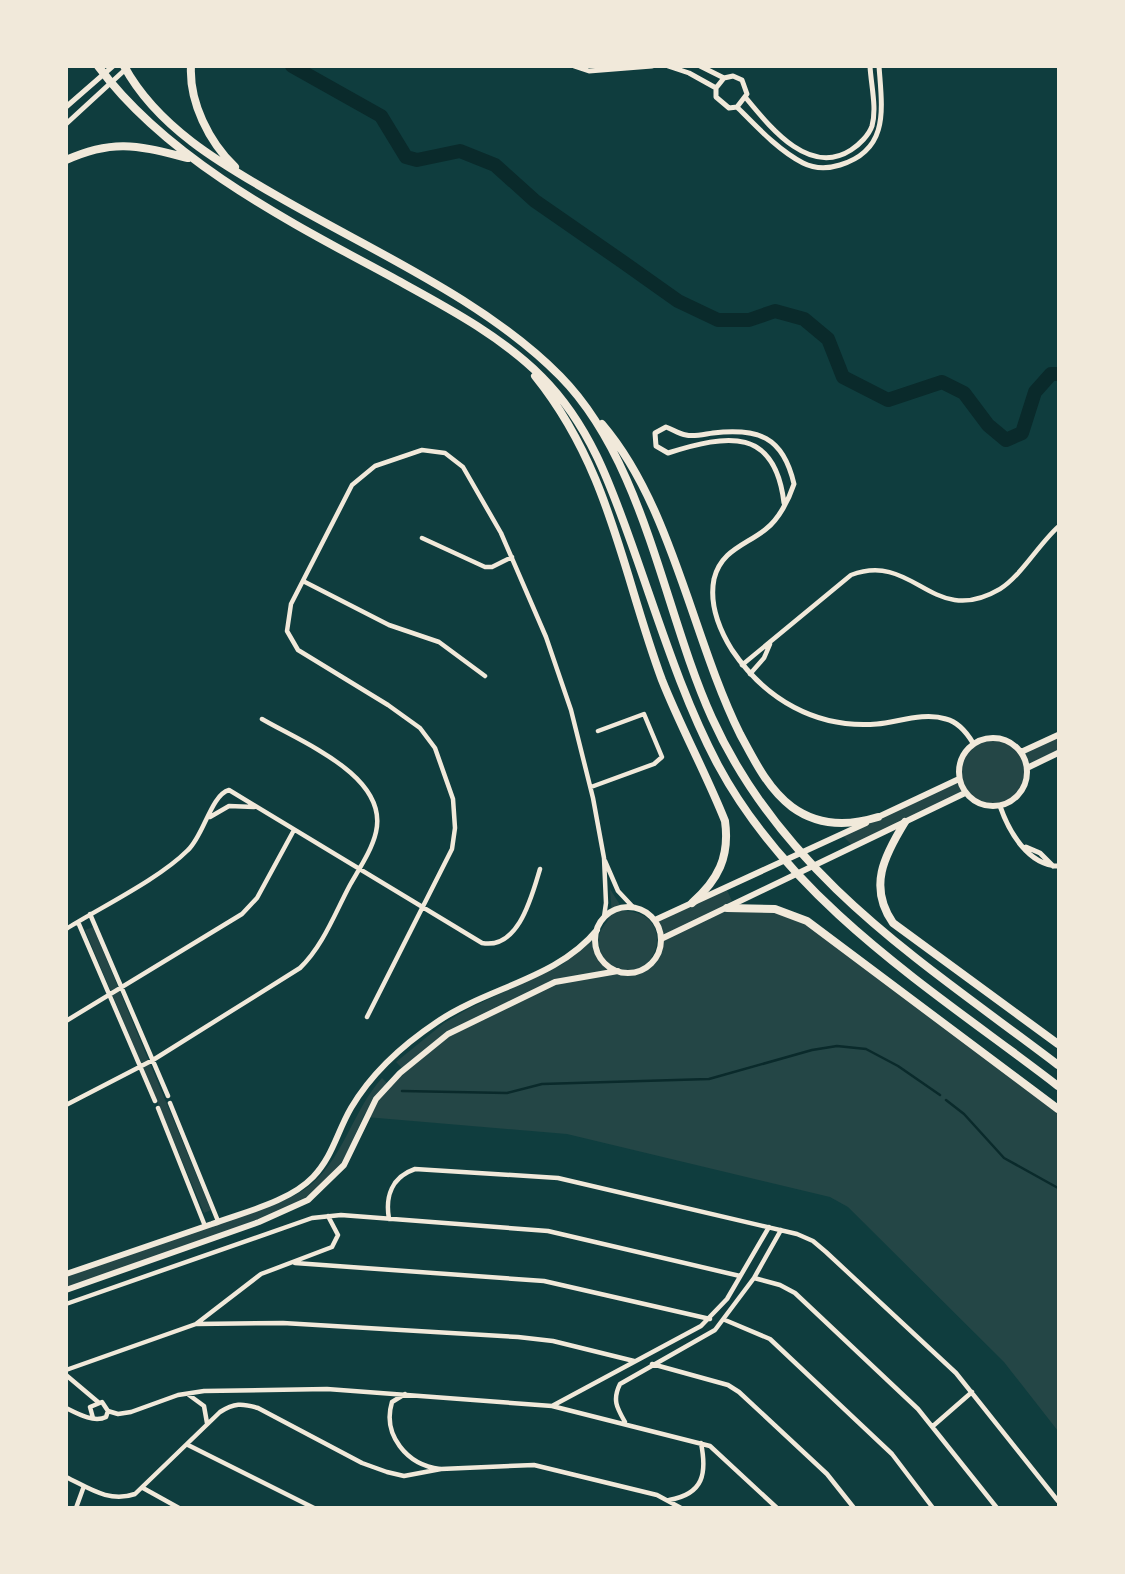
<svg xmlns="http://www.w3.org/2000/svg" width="1125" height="1574" viewBox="0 0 1125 1574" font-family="'Open Sans',sans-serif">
  <rect width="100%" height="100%" fill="#0f3d3e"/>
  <path fill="#244646" d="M1058,735V753L1028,767L1022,751Z
    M960 772a33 33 0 1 1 66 0a33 33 0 1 1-66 0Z
    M958,780L964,793L854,847L841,834Z
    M610,889L624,911C682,913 654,991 613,966C605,961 600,954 599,944C597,930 605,927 610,916C613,910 610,896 610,889Z
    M727,890L732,901L674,932C731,907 734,905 796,916L1058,1109V1431L1004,1362L848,1207L830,1197L567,1134L366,1117L402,1068L396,1062L444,1023L468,1009L563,964L595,933C594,951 600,963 615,972L555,981L486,1013L555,983L645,970C661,957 665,941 655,922Z
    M93,927L211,1210L204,1213L85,930Z
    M382,1078L387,1083L364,1115L343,1163L321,1188L287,1209L67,1289L66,1276L276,1204C289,1198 304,1192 314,1182C345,1153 354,1109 382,1078Z"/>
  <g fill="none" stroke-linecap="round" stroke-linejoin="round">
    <path stroke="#0a2a2b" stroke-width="2.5" d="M402,1091L507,1093L542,1084L709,1079L812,1050L837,1046L866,1049L898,1066L940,1095
      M946,1100L964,1114L1004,1158L1058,1188"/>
    <path stroke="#0a2a2b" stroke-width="14" d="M292,66L381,116L406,157L417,160L460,151L495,165L535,201L623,262L678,301L718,320H749L775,311L804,319L828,339L843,377L888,400L942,382L964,393L988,425L1006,440L1022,433L1035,392L1051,374H1058"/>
    <path stroke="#f1e9da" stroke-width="4.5" d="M422,538L485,567H492L512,557
      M303,581L389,625L439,642L485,676
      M742,665L851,575C915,551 932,629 1000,589C1020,577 1039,544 1058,527
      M750,674L764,658L770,644
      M591,787L654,764L662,757L644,714L598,731
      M210,817L229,806L254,807
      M605,861L618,891L633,907
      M90,914L168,1096
      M78,922L155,1101
      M66,929C103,906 159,879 188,850C204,835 211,795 229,790L482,943C519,950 532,895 540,869
      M367,1017L452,849L455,828L453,799L435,748L420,728L388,705L298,650L287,631L291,604L352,485L375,466L422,450L445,453L463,467L501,533L546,637L571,710L593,798L604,858L606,903L604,917
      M66,1021L242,914L257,898L294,830
      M170,1103L218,1221
      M66,1105L153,1060L300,968C323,946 335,913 350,885C359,869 372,850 376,832C389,776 301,742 262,719
      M158,1108L205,1226
      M389,1219C385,1196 392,1177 415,1169L558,1178L797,1234L813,1241L826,1252L956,1373L1058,1501
      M295,1263L544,1281L710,1319
      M754,1278L780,1285L795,1293L918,1409L997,1508
      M66,1304L312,1218L341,1215L548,1231L740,1276
      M725,1320L770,1339L892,1454L933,1508
      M196,1324L283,1323L518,1337L553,1341L634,1361
      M652,1364L728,1385L739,1392L827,1474L854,1508
      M66,1370L196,1324L261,1274L332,1247L338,1235L328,1216
      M66,1375L98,1402
      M405,1394L392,1402C382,1435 407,1465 440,1469
      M189,1395L204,1406L207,1423
      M552,1406L701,1326L727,1299L769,1227
      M66,1408C78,1414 94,1423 106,1417L108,1411L102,1402L90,1407L93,1418
      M108,1411L118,1414L131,1412L178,1395L204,1391L327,1389L552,1406L710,1446L777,1508
      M625,1422C617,1408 612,1400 620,1384L715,1330L754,1278L781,1230
      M933,1426L972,1392
      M188,1445L314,1508
      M66,1477C89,1488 109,1503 135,1494L220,1412C234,1403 242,1403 258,1408L362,1463L387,1472L404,1476L441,1469L534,1465L657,1495L681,1508
      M143,1488L179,1508
      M669,1500C704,1494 707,1473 701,1443
      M76,1508L84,1486"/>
    <path stroke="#f1e9da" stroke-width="5" d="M574,66L589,71L652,66
      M668,66L689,73L716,88
      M700,66L724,78L733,76L742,80L747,94L737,107L729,108L716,97V88L724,78
      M746,98C770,127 809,177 851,150C859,145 869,135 872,126C877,108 871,85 870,66
      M66,107L113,66
      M737,107C757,127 778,150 803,163C815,169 827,169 840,165C890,150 882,108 879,66
      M66,124L128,67
      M784,503C775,427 728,434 668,453L656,446L655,433L666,427C672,429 679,434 686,435C694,437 705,434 713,433C758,428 783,436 794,484C789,499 779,519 766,529C746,545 721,550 714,579C709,604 719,629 732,650C765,699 816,729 877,724C898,722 924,712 946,719C958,722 967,733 973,743
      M1000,806C1009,832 1028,865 1058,866
      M1026,847L1040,853L1053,866"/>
    <path stroke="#f1e9da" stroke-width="6" d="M959 772a34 34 0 1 1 68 0a34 34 0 1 1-68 0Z
      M1021,752L1058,735
      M1027,768L1058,753
      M876,818L959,779
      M595 940a33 33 0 1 1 66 0a33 33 0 1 1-66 0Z
      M655,920L866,823
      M661,939L965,793
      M66,1274C115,1257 164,1240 212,1224C244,1212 289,1202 313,1177C333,1156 337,1132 351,1108C371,1074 404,1044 437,1022C488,987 557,979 597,930
      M66,1290L259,1222L308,1200L344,1165L376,1099L400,1073L448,1034L555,982L618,971"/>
    <path stroke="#f1e9da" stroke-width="8" d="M98,66C169,162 294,224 397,280C448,308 501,336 542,377C590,425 611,486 633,548C659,621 682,697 718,765C793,905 936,992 1058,1086
      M124,66C157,127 221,164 279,197C372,251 485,300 560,376C645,462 663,610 712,718C784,877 924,963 1058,1065
      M191,66C189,102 209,142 235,167
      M66,160C115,138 139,146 188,158
      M535,376C610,469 622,572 662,680C681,728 706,773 725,821C730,857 718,880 692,903
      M602,424C672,506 692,637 740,734C754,760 768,789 792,807C818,826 849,826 878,817
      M905,822C884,856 868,887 893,923L1058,1044
      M727,908L775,909L807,921L1058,1109"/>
  </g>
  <rect width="1125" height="1574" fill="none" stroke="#f1e9da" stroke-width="136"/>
</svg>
